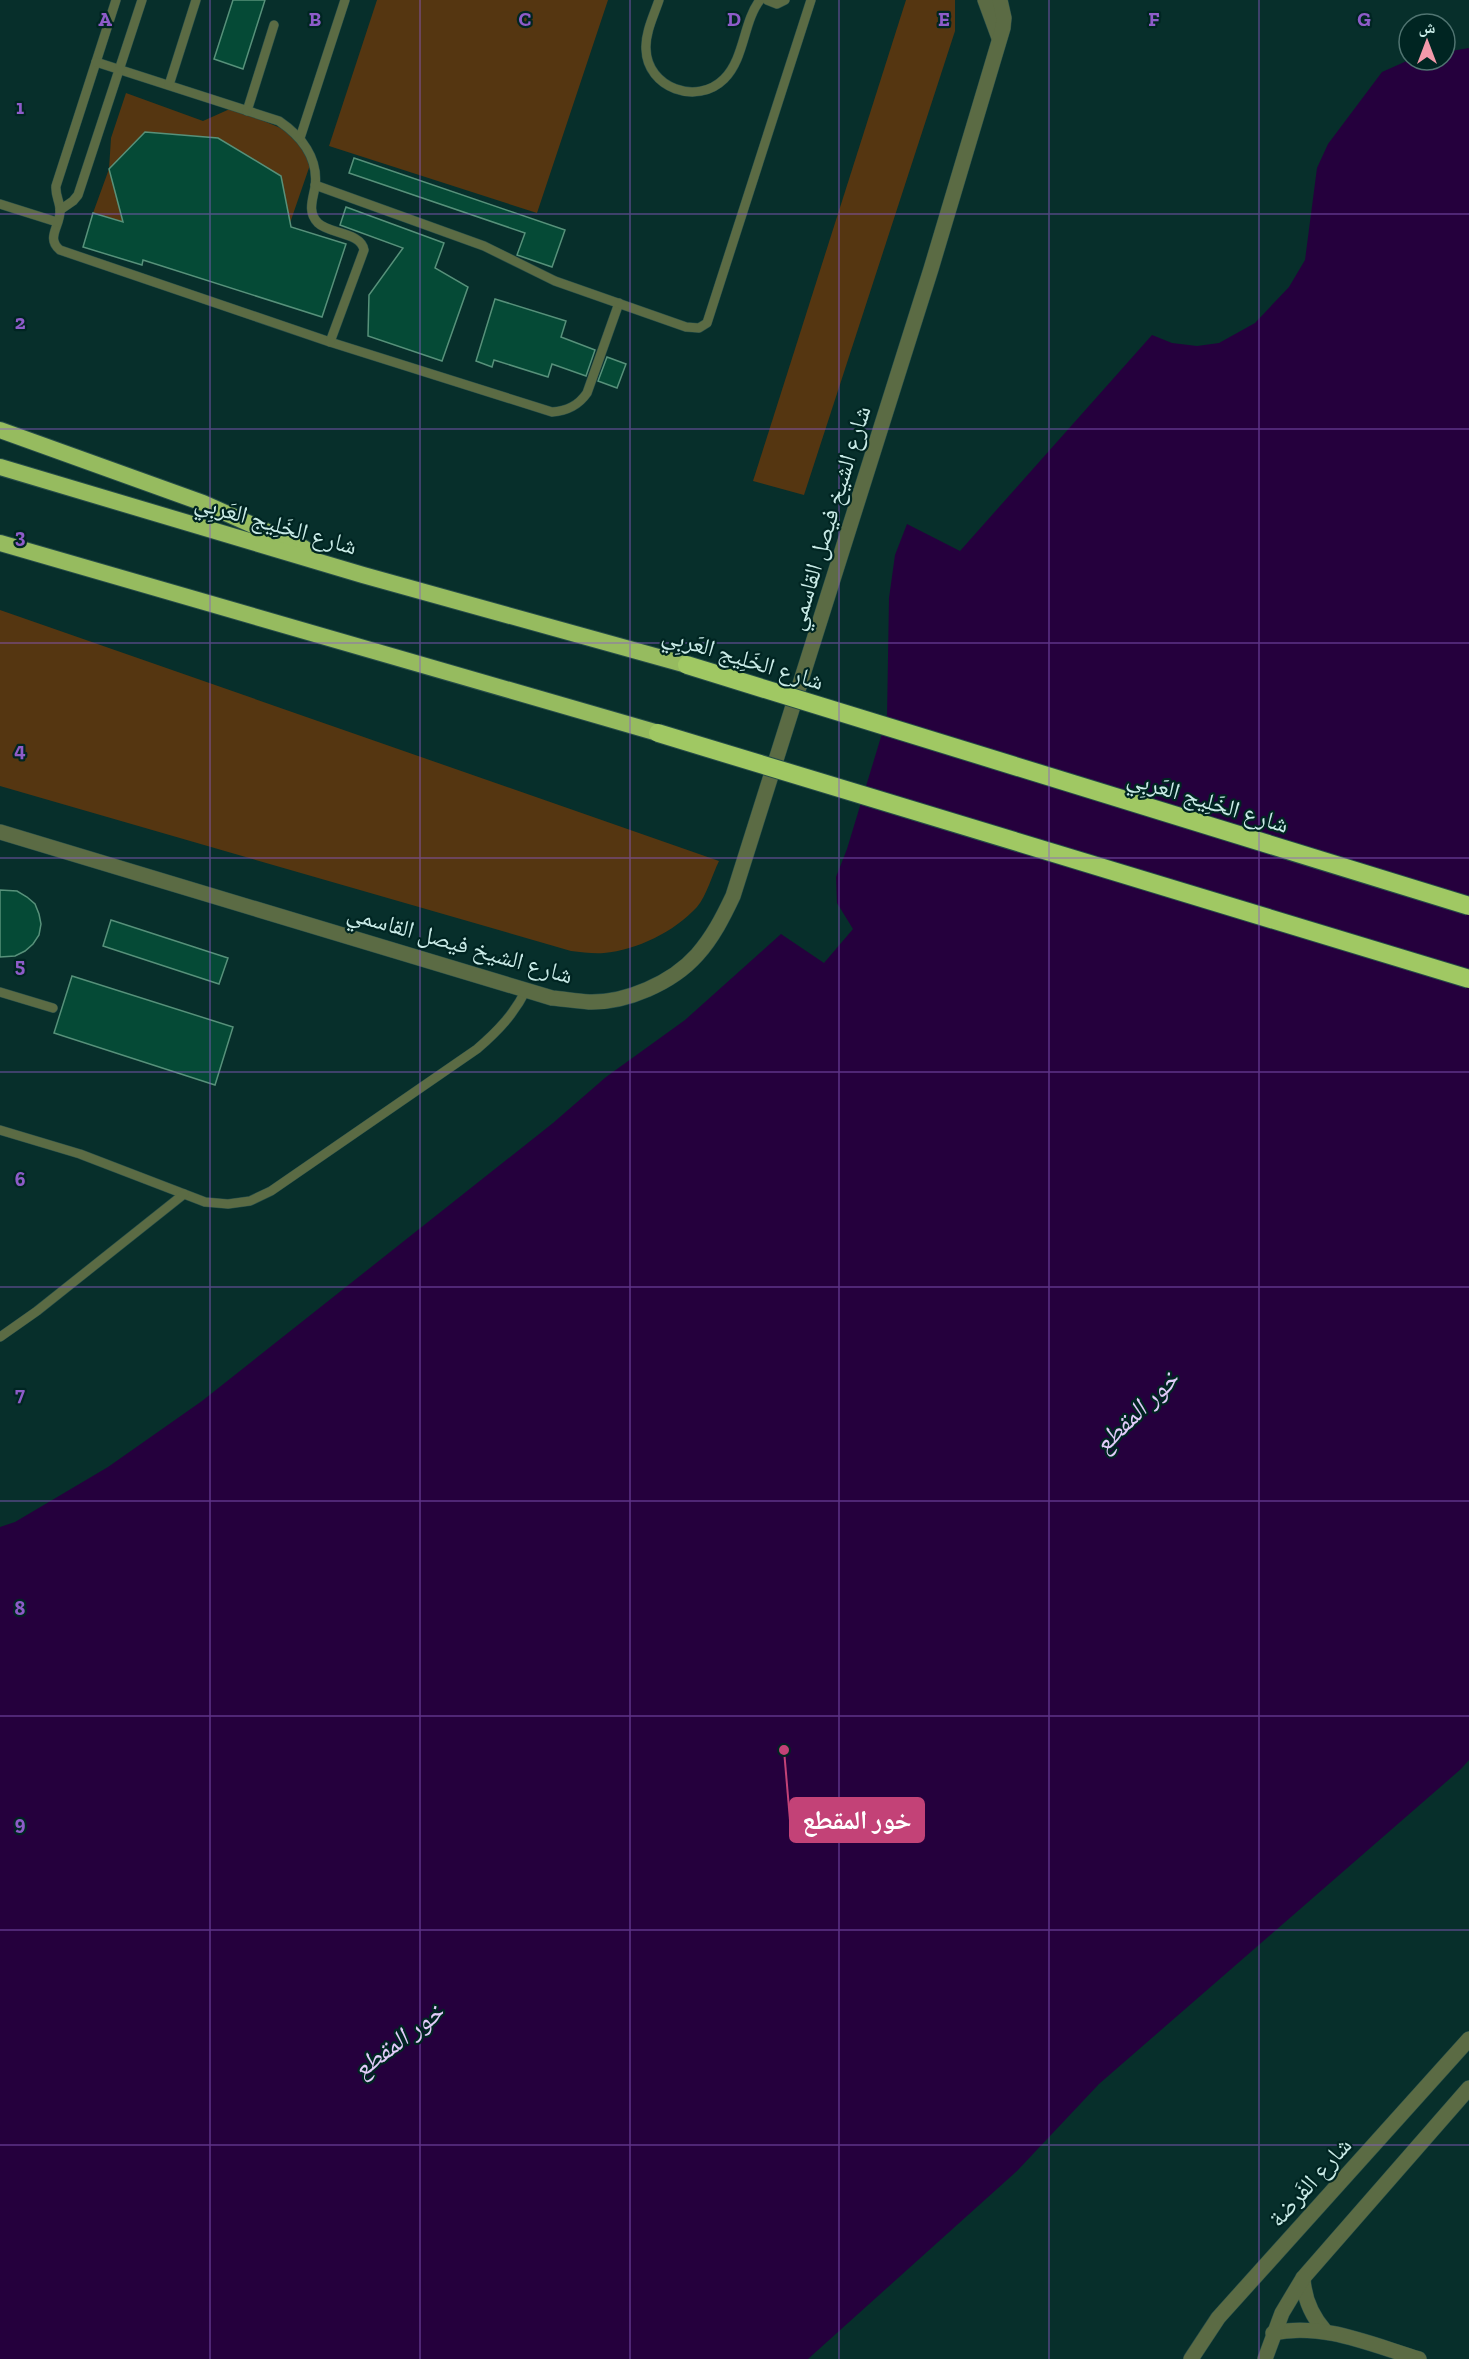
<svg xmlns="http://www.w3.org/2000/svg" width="1469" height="2359" font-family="'Zilla Slab','Noto Naskh Arabic',serif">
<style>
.green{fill:#553611}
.water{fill:#25003d}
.building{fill:#054a36;stroke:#57917a;stroke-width:1.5}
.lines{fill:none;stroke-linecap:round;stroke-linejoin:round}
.service-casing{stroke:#264d49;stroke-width:10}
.minor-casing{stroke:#264d49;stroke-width:16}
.trunk-casing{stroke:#264d49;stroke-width:18}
.service{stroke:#5b6b44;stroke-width:9}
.minor{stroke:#5b6b44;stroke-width:15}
.trunk{stroke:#96bb5f;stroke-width:16}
.motorway-bridge-casing{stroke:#264d49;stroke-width:20;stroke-linecap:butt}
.motorway-bridge{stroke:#a0c863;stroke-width:18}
.grid{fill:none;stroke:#8e5cc9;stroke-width:1.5;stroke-opacity:0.55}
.labels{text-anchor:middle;stroke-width:4.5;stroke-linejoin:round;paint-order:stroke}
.street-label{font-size:24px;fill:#c9ebe7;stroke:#002522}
.water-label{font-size:26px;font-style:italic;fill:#e2ccfa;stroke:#002522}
.grid-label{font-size:20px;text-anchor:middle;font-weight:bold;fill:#8e5cc9;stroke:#002522;stroke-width:4.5;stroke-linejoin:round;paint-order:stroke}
.leader{fill:none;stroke:#c34277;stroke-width:2}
.callout-dot{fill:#c34277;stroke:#002522;stroke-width:2}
.callout{fill:#c34277;stroke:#c34277;stroke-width:2}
.callout-label{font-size:26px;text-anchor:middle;font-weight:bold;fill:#fff}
</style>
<rect width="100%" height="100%" fill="#072f2b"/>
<g class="green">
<path d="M377 0H608L537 213 329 146Z"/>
<path d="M906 0H955V31L804 495 753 481Z"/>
<path d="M126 93 203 121 232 108 300 136 311 162 290 223 281 176 218 138 145 132 136 226 93 213 109 169 111 138Z"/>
<path d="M0 610 719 861C712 875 707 895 697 907 674 932 637 950 604 953 593 954 582 952 571 951L0 786Z"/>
</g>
<path class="water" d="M1469 48V1760L1461 1769 1099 2084 1017 2171 808 2359H0V1527L15 1522 108 1467 202 1401 553 1123 606 1077 685 1020 781 934 824 963 853 929 837 903 836 877 847 849 887 717 889 598 895 555 907 524 960 551 1152 335 1172 343 1197 346 1219 343 1255 323 1289 287 1305 260 1317 168 1328 144 1382 72 1409 60H1445V52Z"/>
<g class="building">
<path d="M233 0H265L243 69 214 59Z"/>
<path d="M145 132 218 138 281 176 291 227 346 244 322 317 143 260 142 265 83 247 93 213 123 222 109 169Z"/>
<path d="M354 158 565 230 552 267 517 255 525 233 349 173Z"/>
<path d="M346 207 444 243 435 268 468 287 442 361 368 336 369 295 403 248 340 225Z"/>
<path d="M495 299 566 321 561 337 595 350 586 376 552 364 548 377 494 360 492 367 476 361Z"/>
<path d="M607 357 626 364 617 388 598 381Z"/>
<path d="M0 890 17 891 27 897 35 904 39 914 41 924 39 935 33 944 25 951 15 956 0 957Z"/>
<path d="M111 920 228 958 219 984 103 946Z"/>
<path d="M72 976 233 1027 215 1085 54 1033Z"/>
</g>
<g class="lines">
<g class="service-casing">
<g id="service">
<path d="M116 0 56 186C55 195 60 202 60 210 61 225 45 238 60 250L330 342 552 412C567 411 578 406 587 393L619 303"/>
<path d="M659 0C654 15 645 33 646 49 647 88 697 106 724 79 745 58 743 22 760 0"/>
<path d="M767 0 777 4 785 0"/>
<path d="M96 62 279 121C301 136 319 158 315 187 313 199 307 212 318 223 329 234 361 232 364 250L330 342"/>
<path d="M169 85 196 0"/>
<path d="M247 111 274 25"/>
<path d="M300 138 345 0"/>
<path d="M315 185 484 246 555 281 686 327 699 328 707 323 811 0"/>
<path d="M0 204 57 222"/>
<path d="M60 210 73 201 78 195 142 0"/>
<path d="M0 992 53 1008"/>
<path d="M0 1130 80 1154 205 1202 228 1204 250 1201 271 1191 477 1049C498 1031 514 1014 526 990"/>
<path d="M0 1337 37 1311 184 1194"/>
</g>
</g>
<g class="minor-casing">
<g id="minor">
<path d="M985 0 999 38"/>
<path d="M0 832 552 998C564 999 576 1001 589 1002 626 1003 672 983 697 955 713 937 723 917 733 896L931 269 1003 28 1004 18 1000 0"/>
<path d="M1303 2278C1304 2299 1311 2315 1325 2331"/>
<path d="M1273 2333C1322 2322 1372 2345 1419 2359"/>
<path d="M1191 2359 1218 2318 1469 2039"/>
<path d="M1265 2359 1282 2313 1303 2278 1469 2088"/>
</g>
</g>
<g class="trunk-casing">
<g id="trunk">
<path d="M0 430 203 503 304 548"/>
<path d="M0 467 363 575 687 665"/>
<path d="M0 543 658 733"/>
</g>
</g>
<use href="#service" class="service"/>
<use href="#minor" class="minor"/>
<use href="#trunk" class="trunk"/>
<g class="motorway-bridge-casing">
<g id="motorway-bridge">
<path d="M687 665 1469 906"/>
<path d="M658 733 1469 979"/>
</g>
</g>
<use href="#motorway-bridge" class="motorway-bridge"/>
</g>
<path class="grid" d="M210 0V2359M420 0V2359M630 0V2359M839 0V2359M1049 0V2359M1259 0V2359M0 214H1469M0 429H1469M0 643H1469M0 858H1469M0 1072H1469M0 1287H1469M0 1501H1469M0 1716H1469M0 1930H1469M0 2145H1469"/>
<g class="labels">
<g class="street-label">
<text transform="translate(829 518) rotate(-73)" y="8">شارع الشيخ فيصل القاسمي</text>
<text transform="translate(276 524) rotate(16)" y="8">شارع الخَلِيج العَربِي</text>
<text transform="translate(743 658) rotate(17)" y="8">شارع الخَلِيج العَربِي</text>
<text transform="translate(1208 801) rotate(17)" y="8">شارع الخَلِيج العَربِي</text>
<text transform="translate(460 944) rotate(16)" y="8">شارع الشيخ فيصل القاسمي</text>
<text transform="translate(1310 2182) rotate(-48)" y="8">شارع الفَرضة</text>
</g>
<g class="water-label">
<text transform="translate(1136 1411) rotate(-44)" y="9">خور المقطع</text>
<text transform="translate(398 2040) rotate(-37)" y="9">خور المقطع</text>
</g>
</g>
<g class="grid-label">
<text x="105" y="26">A</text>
<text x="315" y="26">B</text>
<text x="525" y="26">C</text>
<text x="734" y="26">D</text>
<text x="944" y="26">E</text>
<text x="1154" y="26">F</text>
<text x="1364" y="26">G</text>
<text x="20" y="114">1</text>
<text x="20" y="329">2</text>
<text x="20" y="543">3</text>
<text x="20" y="757">4</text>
<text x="20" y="972">5</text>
<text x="20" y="1186">6</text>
<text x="20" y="1401">7</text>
<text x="20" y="1615">8</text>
<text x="20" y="1830">9</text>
</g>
<path class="leader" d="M784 1750L790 1820"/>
<circle class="callout-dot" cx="784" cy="1750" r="6"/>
<rect class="callout" x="790" y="1798" width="134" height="44" rx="6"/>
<g class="callout-label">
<text x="857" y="1829">خور المقطع</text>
</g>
<g transform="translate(1427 42)"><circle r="28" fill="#002522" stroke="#507471" stroke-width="1.5"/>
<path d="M0-4.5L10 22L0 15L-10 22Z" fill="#f39aab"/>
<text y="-9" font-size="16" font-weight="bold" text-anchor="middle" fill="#c9ebe7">ش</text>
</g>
</svg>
